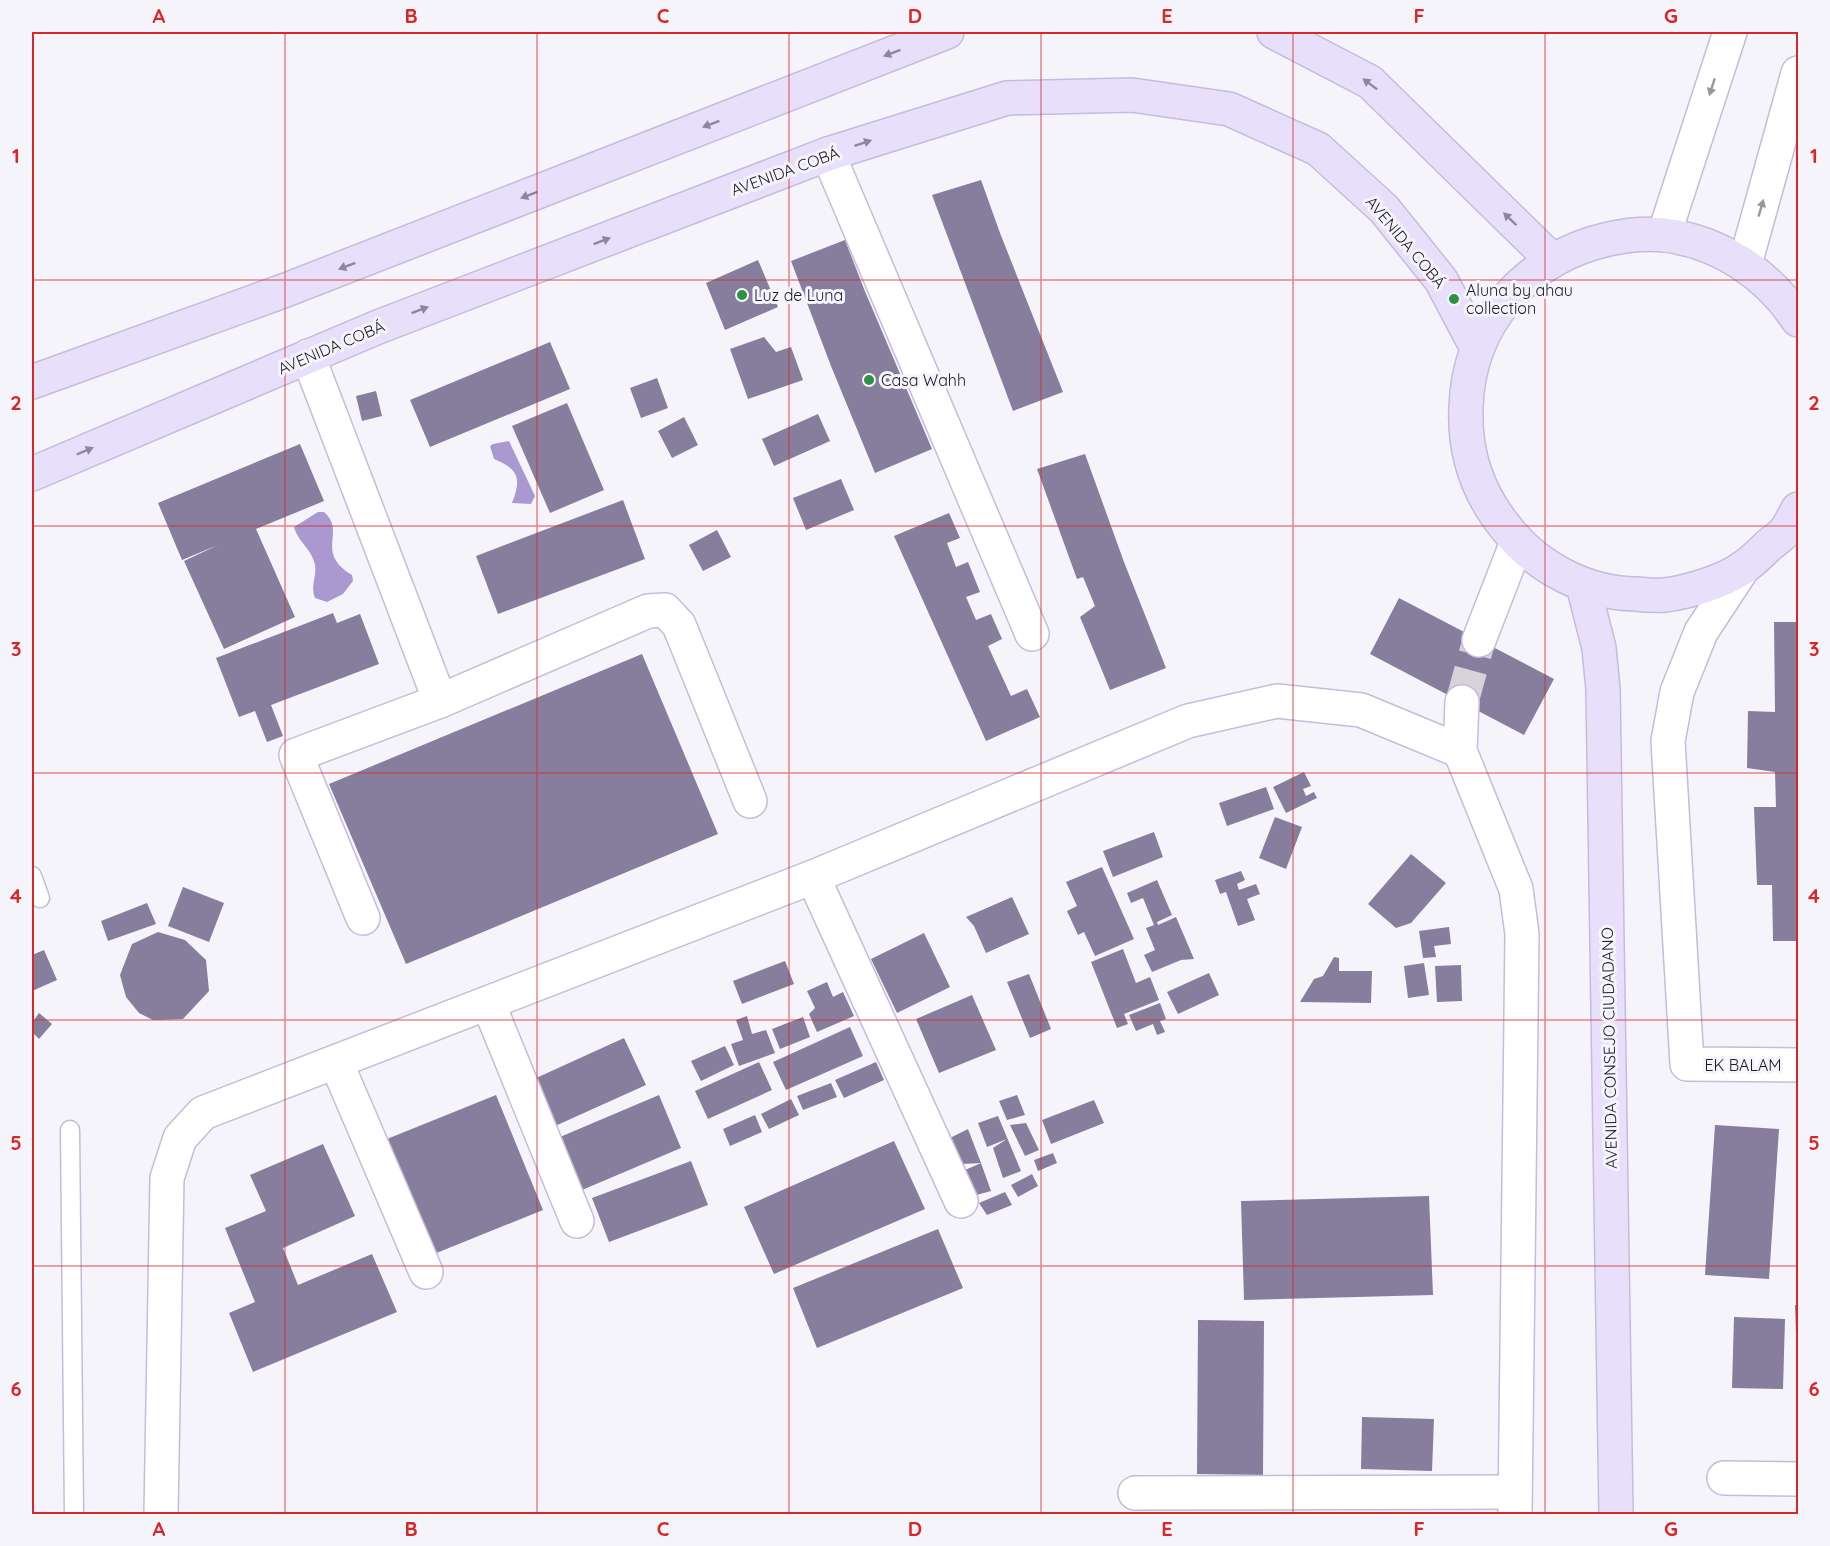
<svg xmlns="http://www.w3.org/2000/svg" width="1830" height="1546" font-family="Quicksand,sans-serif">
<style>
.water{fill:#a999d0}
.building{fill:#867e9c}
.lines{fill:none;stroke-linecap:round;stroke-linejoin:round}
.street-tunnel{stroke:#d6d3db;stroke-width:33;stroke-dasharray:33 16;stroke-linecap:butt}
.lane-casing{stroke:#c5bcdc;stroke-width:21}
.street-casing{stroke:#c5bcdc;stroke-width:36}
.secondary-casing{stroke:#c5bcdc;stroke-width:36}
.lane{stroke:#fff;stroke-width:18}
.street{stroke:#fff;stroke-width:33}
.secondary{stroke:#e8e0fb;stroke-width:33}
.oneway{fill:#8e879c}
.oneway2{fill:#9a989e}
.grid{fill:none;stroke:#d62828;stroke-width:1.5;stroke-opacity:0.55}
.poi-dot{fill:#2f9044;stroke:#f6f4fb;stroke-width:2}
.labels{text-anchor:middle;stroke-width:6;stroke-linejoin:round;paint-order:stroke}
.street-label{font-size:16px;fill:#1f1b27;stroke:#f6f4fb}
.poi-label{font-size:16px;fill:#1f1b27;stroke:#f6f4fb;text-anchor:start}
.neatline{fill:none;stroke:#d62828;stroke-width:2}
.grid-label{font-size:20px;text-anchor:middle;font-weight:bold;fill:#d62828}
</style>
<rect width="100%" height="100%" fill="#f6f4fb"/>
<g class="water">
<path d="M509 441 535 496 531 504 512 503C522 478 518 469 494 459L490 446 493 444Z"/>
<path d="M318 512H324C347 532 314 552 352 575L353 581 343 594 327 602 315 598C310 586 317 577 315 565 312 549 298 542 294 527Z"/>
</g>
<g class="building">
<path d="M981 180 1000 233 1063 392 1013 411 932 195Z"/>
<path d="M845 240 864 289 932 449 875 473 831 366 791 261Z"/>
<path d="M758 260 778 307 725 330 706 283Z"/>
<path d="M764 337 776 352 791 347 803 380 748 399 730 349Z"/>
<path d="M550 342 570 389 430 447 410 400Z"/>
<path d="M657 378 668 408 641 418 630 388Z"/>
<path d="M376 391 382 416 362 421 356 396Z"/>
<path d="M567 403 604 490 550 513 512 426Z"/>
<path d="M818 414 830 441 774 466 762 439Z"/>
<path d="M684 417 698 445 672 458 658 431Z"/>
<path d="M300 444 324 501 256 529 295 617 224 649 184 561 218 545 182 560 158 503Z"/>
<path d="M1085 454 1124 562 1166 668 1110 690 1080 617 1095 606 1083 577 1077 579 1037 469Z"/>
<path d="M841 479 854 510 806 530 793 498Z"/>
<path d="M623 500 645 559 498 614 476 556Z"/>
<path d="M949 513 960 538 947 543 956 567 968 562 980 592 966 597 976 620 991 614 1002 639 988 646 1011 696 1027 689 1040 717 986 741 894 536Z"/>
<path d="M717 530 731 557 703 571 689 545Z"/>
<path d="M1399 598 1554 679 1524 735 1370 654Z"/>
<path d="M333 613 337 623 360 614 379 664 271 705 283 736 267 742 255 711 239 717 216 658Z"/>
<path d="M1774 622H1798V941H1773L1772 885H1757L1754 807H1776L1775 772 1747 768 1748 711 1775 712Z"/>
<path d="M642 654 718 834 406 964 329 784Z"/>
<path d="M1304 772 1311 786 1303 789 1306 796 1314 792 1317 798 1286 813 1273 787Z"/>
<path d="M1266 787 1274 809 1227 826 1219 803Z"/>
<path d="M1275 817 1302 827 1286 869 1259 858Z"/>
<path d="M1154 832 1163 857 1113 877 1103 851Z"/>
<path d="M1411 854 1446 883 1411 923 1396 928 1368 904Z"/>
<path d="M1102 867 1134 939 1095 956 1084 932 1078 935 1067 911 1077 906 1066 882Z"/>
<path d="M1241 871 1245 880 1237 884 1239 890 1256 884 1260 894 1247 899 1255 920 1238 926 1226 892 1220 894 1215 880Z"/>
<path d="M1157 880 1172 915 1157 922 1158 925 1176 917 1194 959 1181 960 1152 972 1144 955 1155 950 1146 928 1154 925 1143 898 1131 903 1127 893Z"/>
<path d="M183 887 224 903 209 942 168 926Z"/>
<path d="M1012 897 1029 934 986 953 974 926 966 917Z"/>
<path d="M147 903 156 924 108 941 101 921Z"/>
<path d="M1449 927 1451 944 1434 946 1436 957 1423 958 1419 931Z"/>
<path d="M158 932 185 940 206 960 209 991 183 1019 153 1020 139 1013 126 997 120 975 132 944Z"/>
<path d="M924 933 950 987 897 1013 871 959Z"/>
<path d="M1123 949 1136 983 1150 977 1159 1000 1124 1014 1128 1024 1117 1028 1091 962Z"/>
<path d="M44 950 57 980 32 991V955Z"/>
<path d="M1334 957 1339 958V971H1372L1371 1003 1300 1002 1314 979 1323 976Z"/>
<path d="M785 961 794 984 742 1004 733 981Z"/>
<path d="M1424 963 1429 995 1408 998 1404 966Z"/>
<path d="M1461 965 1462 1001 1437 1002 1435 966Z"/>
<path d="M1209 973 1219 995 1178 1014 1167 992Z"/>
<path d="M1029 974 1051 1029 1030 1038 1007 982Z"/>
<path d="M827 982 833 997 843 992 854 1016 817 1032 809 1014 815 1008 807 991Z"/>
<path d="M972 995 996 1050 939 1073 916 1019Z"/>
<path d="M1160 1003 1166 1019 1160 1021 1165 1032 1157 1035 1153 1024 1136 1031 1129 1015Z"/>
<path d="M39 1013 52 1024 39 1039 32 1032V1023Z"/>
<path d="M747 1016 752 1034 766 1030 775 1053 739 1066 731 1044 743 1040 736 1020Z"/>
<path d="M803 1017 810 1037 780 1049 772 1029Z"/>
<path d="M850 1027 863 1056 786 1090 773 1062Z"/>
<path d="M624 1038 646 1085 555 1126 534 1079Z"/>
<path d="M725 1046 734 1065 701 1081 691 1061Z"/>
<path d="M759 1062 772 1090 708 1119 695 1091Z"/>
<path d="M876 1062 884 1080 844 1098 835 1080Z"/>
<path d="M831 1083 837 1097 803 1110 797 1096Z"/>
<path d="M496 1095 543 1210 434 1254 387 1139Z"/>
<path d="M659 1095 681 1148 582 1190 560 1137Z"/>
<path d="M1017 1095 1025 1115 1007 1120 999 1101Z"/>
<path d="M791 1099 799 1115 769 1129 761 1114Z"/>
<path d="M1094 1100 1104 1123 1051 1144 1042 1120Z"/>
<path d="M755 1115 762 1132 730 1146 723 1129Z"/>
<path d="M998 1116 1021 1171 1003 1178 993 1148 1007 1139 987 1147 978 1123Z"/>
<path d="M1026 1123 1039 1150 1025 1156 1010 1125Z"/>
<path d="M1715 1125 1779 1129 1769 1279 1705 1275Z"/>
<path d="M968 1129 981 1163 963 1164 950 1138Z"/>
<path d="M894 1141 925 1209 774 1274 744 1207Z"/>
<path d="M323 1144 355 1216 283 1248 298 1285 372 1254 397 1312 253 1372 229 1313 255 1302 225 1228 266 1211 250 1175Z"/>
<path d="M1053 1153 1057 1163 1038 1171 1034 1160Z"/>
<path d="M691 1161 708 1205 609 1242 592 1198Z"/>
<path d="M981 1163 991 1191 973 1196 963 1171Z"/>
<path d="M1032 1174 1038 1186 1018 1197 1011 1185Z"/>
<path d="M1005 1192 1012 1205 987 1215 979 1203Z"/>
<path d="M1429 1196 1433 1295 1244 1300 1241 1201Z"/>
<path d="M938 1229 963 1288 817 1348 793 1288Z"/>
<path d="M1795 1305H1798V1363H1797Z"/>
<path d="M1734 1317 1785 1319 1783 1389 1732 1388Z"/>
<path d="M1198 1320 1264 1321 1263 1475 1197 1474Z"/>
<path d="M1362 1417 1434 1419 1432 1471 1361 1469Z"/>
</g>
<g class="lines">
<path class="street-tunnel" d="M1462 702 1479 640"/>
<g class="lane-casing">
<g id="lane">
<path d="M32 876 40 898"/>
<path d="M70 1130 74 1514"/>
</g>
</g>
<g class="street-casing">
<g id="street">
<path d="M828 154 1032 634"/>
<path d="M1664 235 1730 32"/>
<path d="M1745 264 1798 73"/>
<path d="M308 356 440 701"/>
<path d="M1743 568 1701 632 1677 692 1668 741 1687 1064 1798 1065"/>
<path d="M1479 640 1517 542"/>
<path d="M1462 702 1460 751 1516 889 1522 934 1515 1514"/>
<path d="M813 877 961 1201"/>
<path d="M363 918 296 755 440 701 648 611 665 610 679 625 750 801"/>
<path d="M488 1003 577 1221"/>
<path d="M336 1062 426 1272"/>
<path d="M1724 1478 1798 1479"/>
<path d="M1135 1493 1515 1492"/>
<path d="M161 1514 167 1178 180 1138 203 1113 813 877 1188 721 1277 701 1361 710 1460 751"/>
</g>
</g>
<g class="secondary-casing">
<g id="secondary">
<path d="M1274 32 1370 82 1552 260"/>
<path d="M1798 320C1768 274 1720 242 1665 235 1646 233 1626 235 1609 239 1527 257 1468 323 1466 408 1464 454 1478 494 1507 529 1537 568 1588 594 1637 594 1646 595 1656 596 1665 595 1689 592 1725 581 1744 567 1753 561 1761 553 1769 545 1775 540 1782 536 1786 530 1791 523 1794 516 1798 509"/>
<path d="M32 382 286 290 947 32"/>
<path d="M32 474 378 327 828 154 1007 98 1132 95 1229 109 1318 149 1384 209 1441 280 1477 348"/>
<path d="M1583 585 1599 648 1603 689 1616 1514"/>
</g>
</g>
<use href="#lane" class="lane"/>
<use href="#street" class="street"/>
<use href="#secondary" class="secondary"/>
</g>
<defs><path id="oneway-solid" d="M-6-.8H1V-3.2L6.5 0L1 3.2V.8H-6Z" transform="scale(1.5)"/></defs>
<g class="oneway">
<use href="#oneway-solid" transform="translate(892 53) rotate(159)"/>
<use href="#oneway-solid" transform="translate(1370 84) rotate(-143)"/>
<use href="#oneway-solid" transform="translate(711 124) rotate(159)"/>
<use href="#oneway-solid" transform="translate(863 143) rotate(-18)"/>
<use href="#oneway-solid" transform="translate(529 195) rotate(159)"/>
<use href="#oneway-solid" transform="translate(1510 219) rotate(-136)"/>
<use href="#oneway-solid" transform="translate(602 241) rotate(-21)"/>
<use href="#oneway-solid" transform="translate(347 266) rotate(159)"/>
<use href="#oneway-solid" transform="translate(420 310) rotate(-21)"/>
<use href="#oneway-solid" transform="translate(85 451) rotate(-23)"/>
</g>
<g class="oneway2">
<use href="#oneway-solid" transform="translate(1712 87) rotate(108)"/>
<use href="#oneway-solid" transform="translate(1761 208) rotate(-74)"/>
</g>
<path class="grid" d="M285 32V1514M537 32V1514M789 32V1514M1041 32V1514M1293 32V1514M1545 32V1514M32 280H1798M32 526H1798M32 773H1798M32 1020H1798M32 1266H1798"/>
<g class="poi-dot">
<circle cx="742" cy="295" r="6"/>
<circle cx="1454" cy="299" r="6"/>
<circle cx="869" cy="380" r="6"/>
</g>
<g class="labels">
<g class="street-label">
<text transform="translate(785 171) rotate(-20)" y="6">AVENIDA COBÁ</text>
<text transform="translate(1406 242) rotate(50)" y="6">AVENIDA COBÁ</text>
<text transform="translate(331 347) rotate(-23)" y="6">AVENIDA COBÁ</text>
<text transform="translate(1609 1048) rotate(-91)" y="6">AVENIDA CONSEJO CIUDADANO</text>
<text x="1743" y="1071">EK BALAM</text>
</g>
<g class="poi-label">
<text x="1466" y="296">Aluna by ahau<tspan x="1466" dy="18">collection</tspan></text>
<text x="754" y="301">Luz de Luna</text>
<text x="881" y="386">Casa Wahh</text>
</g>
</g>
<rect width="1830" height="1546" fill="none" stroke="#f6f4fb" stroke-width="66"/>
<rect x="33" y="33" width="1764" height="1480" class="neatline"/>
<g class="grid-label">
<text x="159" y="23">A</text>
<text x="411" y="23">B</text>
<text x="663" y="23">C</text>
<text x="915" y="23">D</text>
<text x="1167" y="23">E</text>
<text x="1419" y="23">F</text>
<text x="1671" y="23">G</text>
<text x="16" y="163">1</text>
<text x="1814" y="163">1</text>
<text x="16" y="410">2</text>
<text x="1814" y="410">2</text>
<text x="16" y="656">3</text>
<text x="1814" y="656">3</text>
<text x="16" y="903">4</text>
<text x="1814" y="903">4</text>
<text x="16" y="1150">5</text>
<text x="1814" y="1150">5</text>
<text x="16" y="1396">6</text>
<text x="1814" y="1396">6</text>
<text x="159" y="1536">A</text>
<text x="411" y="1536">B</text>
<text x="663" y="1536">C</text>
<text x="915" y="1536">D</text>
<text x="1167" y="1536">E</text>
<text x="1419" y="1536">F</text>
<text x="1671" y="1536">G</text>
</g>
</svg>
